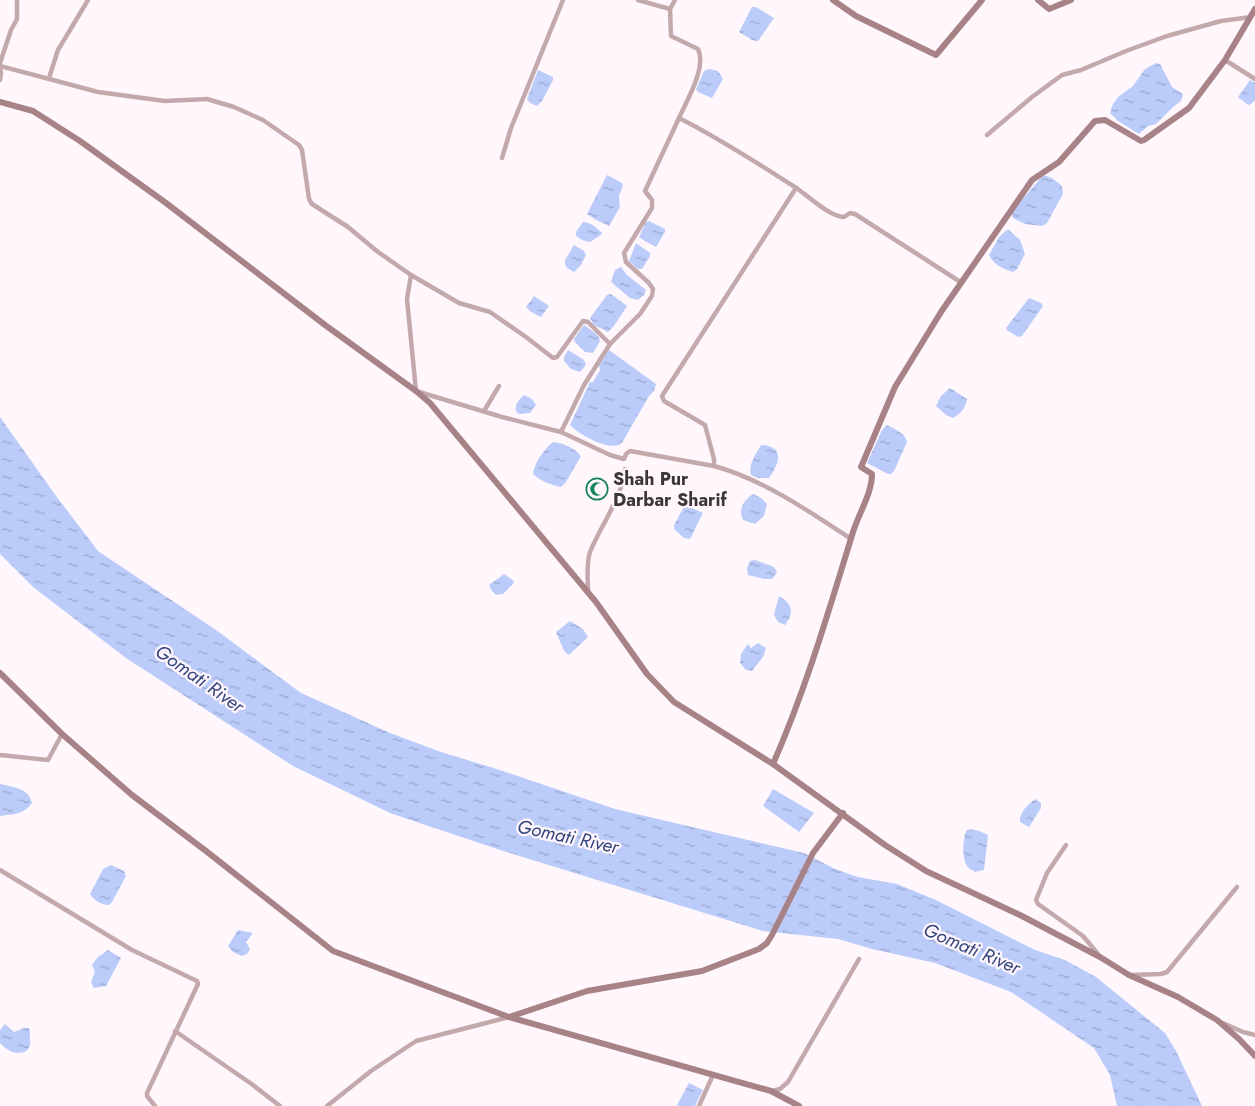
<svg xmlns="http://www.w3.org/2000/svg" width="1255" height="1106" font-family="Jost,sans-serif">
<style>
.water{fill:url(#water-ripples)}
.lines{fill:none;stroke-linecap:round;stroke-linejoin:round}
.street{stroke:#c3a9ac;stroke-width:4.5}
.secondary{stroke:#a78286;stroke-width:6}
.labels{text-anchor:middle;stroke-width:4.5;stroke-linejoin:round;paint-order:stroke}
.poi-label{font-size:18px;font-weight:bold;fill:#3c353a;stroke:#fff7fc;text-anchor:start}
.water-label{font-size:19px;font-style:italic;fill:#34467e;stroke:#fff7fc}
</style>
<defs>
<pattern id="water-ripples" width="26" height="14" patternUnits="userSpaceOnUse" patternTransform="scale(1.25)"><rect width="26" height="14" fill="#bbccfa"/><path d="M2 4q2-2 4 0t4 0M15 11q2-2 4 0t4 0" fill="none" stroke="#99a6cb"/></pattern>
</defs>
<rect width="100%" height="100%" fill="#fff7fc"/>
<g class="water">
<path d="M752 7H756L774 18 758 41 752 40 739 32Z"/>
<path d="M1156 63 1160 64 1172 87 1183 94 1181 101 1173 107 1156 124 1148 126 1139 134 1118 121 1110 113 1113 104 1118 97 1133 86 1145 69Z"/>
<path d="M709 69 718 71 723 79 712 98 698 92 696 89 704 71Z"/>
<path d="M538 70 553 77V80L542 101 537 106 530 103 527 99Z"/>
<path d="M1250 80 1255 83V100L1251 104 1248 105 1238 97Z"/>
<path d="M607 175 622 183 623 186 619 196 620 207 609 226 596 220 587 214Z"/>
<path d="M1043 175 1052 178 1062 186 1063 194 1047 223 1042 226 1025 224 1013 218 1011 213Z"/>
<path d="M649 221 665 229V232L656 247 645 241 639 237 646 222Z"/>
<path d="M583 222C590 222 597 228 601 232L602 234 590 242 582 240 576 236V232Z"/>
<path d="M1008 229 1020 240 1025 254 1017 269 1013 272C1003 269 994 265 989 255L999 237Z"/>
<path d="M636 243 650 253V256L642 269H638L629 261Z"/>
<path d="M574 245 584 251 586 255 581 265 574 272 567 268 565 264V260Z"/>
<path d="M621 267 627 275 646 290 644 295 638 300 630 298 611 282 615 270Z"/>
<path d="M611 294 627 306 614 326 608 332 594 325 590 318 607 295Z"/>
<path d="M534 296 549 306 541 317 531 312 526 307Z"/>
<path d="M1029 298 1041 303 1043 306 1022 336 1018 337 1007 330 1006 328Z"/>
<path d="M584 325 594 332 599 337 600 341 593 353 585 352 575 342 574 339Z"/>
<path d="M568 350 584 360 586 365 580 372 571 369 564 361V357Z"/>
<path d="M609 350 656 384 654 391 649 396 622 443C611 453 578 434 570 425L590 382H593L600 370 599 365Z"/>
<path d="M950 388 967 399C966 407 961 414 953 418L946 415 936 406 941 396Z"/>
<path d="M524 395 532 399 536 405 530 413 521 414 517 413C513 405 519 400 524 395Z"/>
<path d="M0 417 56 496 98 551 216 630 301 693 390 733 441 752 500 770 615 809 804 853 835 869 858 877 897 884 936 900 1035 950 1065 960 1096 977 1165 1033 1176 1051 1202 1106H1117L1110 1075 1094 1048 1011 992 935 963 872 949 838 939 763 931 500 850 390 813 293 766 126 658 33 587 0 554Z"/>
<path d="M887 425C895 429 905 433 907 442L894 471 891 474H888L867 463 882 430Z"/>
<path d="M553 442C565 444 573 447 581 456L566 482 561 487C550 485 541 481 533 474 534 463 545 448 553 442Z"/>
<path d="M761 445C785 446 780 463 769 478H758L751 475C748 464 756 454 761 445Z"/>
<path d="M753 494 761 498 767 504 764 516 755 524 743 520C738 509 743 501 753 494Z"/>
<path d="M685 505 703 513 690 539 684 538 674 529V525Z"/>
<path d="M755 560 774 567 777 572 772 579H764L748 575 747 568 750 561Z"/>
<path d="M504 574 514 581 513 584 503 594 496 595 492 591 489 585Z"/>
<path d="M779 596C792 604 795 612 785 625L778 622 774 615Z"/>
<path d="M570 621 583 629 588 637 569 655 564 651 556 632Z"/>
<path d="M758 643 766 648 763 657 752 671 746 670 740 663 741 654 748 644 751 648Z"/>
<path d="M0 784C13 787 29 788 32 803 23 815 14 814 0 816Z"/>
<path d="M773 789 814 813 799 832 763 806Z"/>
<path d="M1035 799 1041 803V808L1029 827 1020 822C1019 812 1028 805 1035 799Z"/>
<path d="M971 829 979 831 988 835 984 870 975 872C973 870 970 870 968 867 962 862 962 837 967 830Z"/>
<path d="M111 865 124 871 126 876 112 902 109 905C101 905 95 901 90 894L103 869Z"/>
<path d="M238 930 253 933 246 942 250 949 247 954 242 956 233 952 228 946Z"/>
<path d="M108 950 121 958 106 986 94 988 91 982 95 972 92 965 98 957Z"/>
<path d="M5 1024 14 1032 24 1028H29C31 1032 29 1034 30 1039 32 1050 24 1055 13 1052 8 1051 3 1046 0 1043V1030Z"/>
<path d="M689 1083 703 1090 695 1106H679L677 1105Z"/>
</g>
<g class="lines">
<g class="street">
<path d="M638 0 670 9 675 0"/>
<path d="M670 9 671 36 698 49C707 67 687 100 679 118"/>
<path d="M1225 60 1255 79"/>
<path d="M0 63 11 30 17 19V0"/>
<path d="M0 66 98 92 165 101 207 99 234 107 263 120 299 145 302 150 309 199 312 204 348 227 378 252 411 275 459 303 490 312 526 337 553 358 557 357 583 321 588 322 610 344"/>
<path d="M0 68 1 73 0 80"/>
<path d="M49 78 58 50 88 0"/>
<path d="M987 135 1032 97 1062 75 1081 70 1126 51 1167 36 1221 21 1251 17"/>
<path d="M502 158 511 128 563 0"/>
<path d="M796 188 662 396 664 401 705 425 714 459V466C762 479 809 511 851 539"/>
<path d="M411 275 407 299 416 391 502 417 561 432"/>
<path d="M484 411 499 386"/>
<path d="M714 466 630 451 626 454 624 459 610 455 561 432 584 385 610 344 640 314 652 296 653 289 649 283 626 262 624 253 652 208V200L645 191 679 118C719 138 757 163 795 187 807 195 830 217 844 217L850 213 855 214 962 283"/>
<path d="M588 592C588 579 586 564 590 552 601 525 622 498 625 469"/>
<path d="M0 755 48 760 62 734"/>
<path d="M1066 845 1047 873 1036 900 1038 904 1083 936 1098 954"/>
<path d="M0 870 132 950 197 981 198 984 147 1093V1096L155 1106"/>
<path d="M1131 975 1161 974 1167 972 1237 887"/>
<path d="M1223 1023 1243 1032 1255 1035"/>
<path d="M175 1031 253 1085 280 1106"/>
<path d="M772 1091 780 1089 788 1082 859 959"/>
<path d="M327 1106 371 1071 416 1041 509 1017"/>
<path d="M699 1106 713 1075"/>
</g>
<g class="secondary">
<path d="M833 0 856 16 936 55 982 0"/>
<path d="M1038 0 1049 9 1071 0"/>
<path d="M0 102 33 111 80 141 166 203 325 325 416 391 430 403 596 602 647 674 674 702 773 764 885 845 926 871 1020 915 1100 957 1129 975 1178 997 1217 1020 1239 1039 1255 1056"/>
<path d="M0 673 62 734 132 795 206 851 333 951 509 1017 771 1091 799 1106"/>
<path d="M773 764C806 689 829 610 853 532 859 513 872 493 872 474L861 467 895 387 941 312 1032 180 1059 162 1095 121 1105 120 1141 141 1144 140 1189 108 1225 60 1255 9"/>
<path d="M509 1017 587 991 702 971 759 949 767 943 772 935 813 853 843 813"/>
</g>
</g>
<defs>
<g id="mosque-ring" transform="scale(1.125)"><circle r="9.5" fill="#fff7fc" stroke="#17825f" stroke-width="1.5"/><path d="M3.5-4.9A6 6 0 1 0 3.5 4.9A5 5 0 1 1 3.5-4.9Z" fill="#17825f"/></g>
</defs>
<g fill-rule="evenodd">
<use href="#mosque-ring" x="597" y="489"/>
</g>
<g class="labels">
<g class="poi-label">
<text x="613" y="485">Shah Pur<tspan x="613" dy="21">Darbar Sharif</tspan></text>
</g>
<g class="water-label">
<text transform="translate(200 678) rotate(35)" y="7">Gomati River</text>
<text transform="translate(568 836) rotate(12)" y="7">Gomati River</text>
<text transform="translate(972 948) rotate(23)" y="7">Gomati River</text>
</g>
</g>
</svg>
